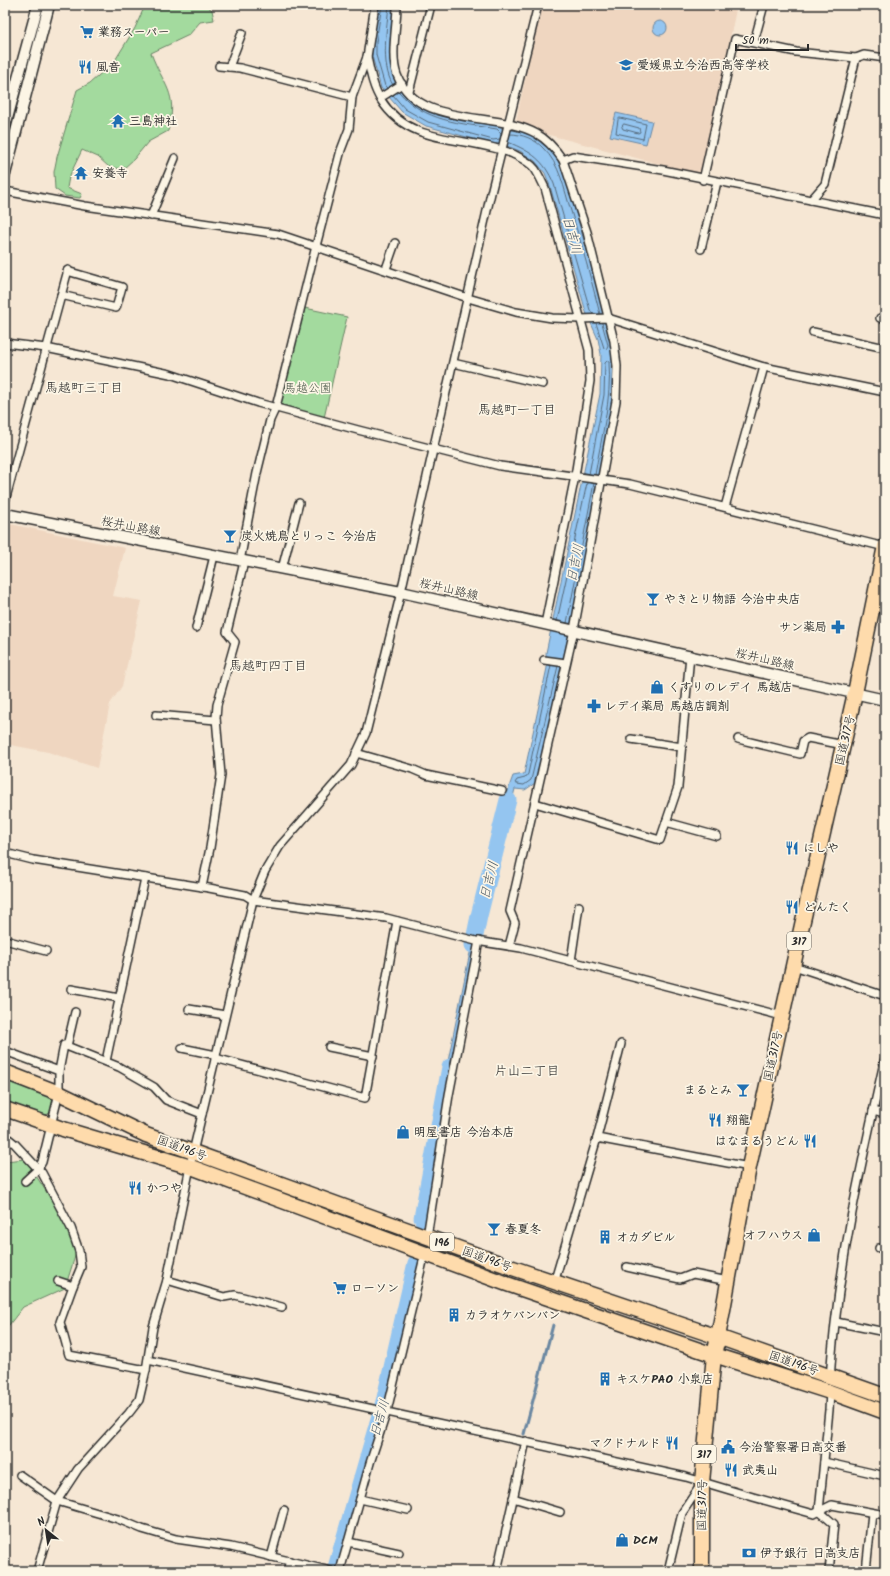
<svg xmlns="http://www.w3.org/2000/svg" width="890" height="1576" font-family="Kalam,'Klee One',sans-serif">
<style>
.built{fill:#efd6c0}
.green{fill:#a3da9e;stroke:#678264}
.water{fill:#94c5f0;stroke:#6a87a1}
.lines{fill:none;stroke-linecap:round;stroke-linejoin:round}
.shore{stroke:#55697a;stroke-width:1}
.stream{stroke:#6a87a1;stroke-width:3}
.river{stroke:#94c5f0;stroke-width:17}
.street-casing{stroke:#2b2b2b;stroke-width:10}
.secondary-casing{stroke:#2b2b2b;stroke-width:13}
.highway-casing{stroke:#2b2b2b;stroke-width:17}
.street{stroke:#fcf5e5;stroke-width:7}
.secondary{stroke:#fcf5e5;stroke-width:10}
.highway{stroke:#fedbac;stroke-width:14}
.labels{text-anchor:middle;stroke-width:3.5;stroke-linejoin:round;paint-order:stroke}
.shield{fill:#fcf5e5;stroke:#6a6863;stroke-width:1}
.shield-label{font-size:11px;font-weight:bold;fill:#2b2b2b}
.poi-label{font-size:12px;font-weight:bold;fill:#2b2b2b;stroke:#fcf5e5;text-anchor:start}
.park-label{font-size:12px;fill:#495748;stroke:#fcf5e5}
.street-label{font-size:12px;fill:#2b2b2b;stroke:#fcf5e5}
.water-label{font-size:13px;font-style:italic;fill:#4a5966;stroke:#fcf5e5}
.neighbourhood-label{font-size:13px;fill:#2b2b2b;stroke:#fcf5e5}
</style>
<rect width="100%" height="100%" fill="#f6e7d4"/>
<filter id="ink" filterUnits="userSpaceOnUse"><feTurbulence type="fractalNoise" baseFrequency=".025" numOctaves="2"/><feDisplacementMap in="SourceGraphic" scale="8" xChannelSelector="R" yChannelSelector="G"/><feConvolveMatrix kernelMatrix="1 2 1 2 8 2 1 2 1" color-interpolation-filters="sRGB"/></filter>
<g filter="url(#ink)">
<g class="built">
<path d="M541 5H737L701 175 515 126Z"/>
<path d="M5 523 125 548 113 596 142 601 122 686 110 704 97 768 48 752 5 744Z"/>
</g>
<g class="green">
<path d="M149 5H205L212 10 214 20 200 22 189 35 151 53C163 86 179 92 168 131L148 142 134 159 123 169 109 167 98 157 82 150 69 177 67 188 82 194 80 198 65 196 55 189 54 172 57 157 77 90 90 83 114 62 135 28 143 10Z"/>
<path d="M305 308 347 317 324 418 280 404Z"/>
<path d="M5 1079 39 1090 57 1100 54 1111 40 1118 5 1106Z"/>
<path d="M25 1159 70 1228 77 1250 65 1288 23 1307 5 1330V1161Z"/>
</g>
<g class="water">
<path d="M378 5H393C392 25 388 46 391 66 398 115 461 119 500 126L503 130C519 130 535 133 547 145 562 162 566 182 573 203 579 222 584 242 590 261 597 288 606 316 611 343 615 360 613 378 613 395L573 616 535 783 525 790 515 789 474 950 424 1207H419L427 1152 441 1096 469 957 503 822 509 787 513 776 524 774 547 668 546 653 600 394 601 354 598 339 586 312 550 186 545 173 535 161 520 151 499 143 493 144 426 126 402 112 381 88 372 56V42Z"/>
<circle cx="660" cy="28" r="7"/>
<path d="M616 113 652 121 646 144 610 136Z"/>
</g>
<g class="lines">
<g class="shore">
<path d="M382 5 376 42V55L385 86 387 88"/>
<path d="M389 5C387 27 380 65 393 85"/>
<path d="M399 92C425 122 460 123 497 129L501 133"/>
<path d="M393 95 405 109 428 122 493 140 500 139"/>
<path d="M620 118 646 124 643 139 616 133 618 120Z"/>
<path d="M624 124 639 128 640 132 638 133 623 129 622 127Z"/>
<path d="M510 134C522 134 535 139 543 148 560 164 564 189 571 211 582 245 591 279 600 314"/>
<path d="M508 142C532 152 544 160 554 184L590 310 593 314"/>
<path d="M596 323 604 348 606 350 608 345 602 323"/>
<path d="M589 474 604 395 605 363 607 361 609 362C612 400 601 438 595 475"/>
<path d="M557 621 587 483"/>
<path d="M567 623 594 483"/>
<path d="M551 665 528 774 525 778 517 780 515 783 517 784 524 785 531 780 558 666"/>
</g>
<path class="stream" d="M524 1434 553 1325"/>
<g class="river">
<path d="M473 945 479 916 508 800"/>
<path d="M422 1218 450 1067"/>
<path d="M335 1571 385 1398 416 1263"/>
</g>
<g class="street-casing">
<g id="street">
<path d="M397 5C397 26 390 56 397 75 418 129 496 110 537 134 548 140 556 150 563 160L573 156 663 170 885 215"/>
<path d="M754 42 764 5"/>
<path d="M367 57C370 71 373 88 381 100 411 148 469 135 513 154 521 158 530 162 535 169 539 175 542 182 545 188L589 350 590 381 575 476 545 624"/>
<path d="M219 66 240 68 352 97"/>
<path d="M229 67 242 33"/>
<path d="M409 92 431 5"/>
<path d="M380 98 402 84"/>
<path d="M703 180 735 39 796 52 856 58 864 55 885 58"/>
<path d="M5 191 85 206 278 234 468 298 516 312 552 318 580 319 608 318 764 367 885 392"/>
<path d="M811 200 825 184 856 58"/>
<path d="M151 216 175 158"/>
<path d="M701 249 717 182"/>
<path d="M386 269 395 243"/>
<path d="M61 295 116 308 122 287 67 271"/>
<path d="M880 318 885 320"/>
<path d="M813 332 885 348"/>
<path d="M5 343 46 348 170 374 258 403 358 430 500 466 630 484 885 547"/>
<path d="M453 363 543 384"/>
<path d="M5 501 68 270"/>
<path d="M725 507 764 367"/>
<path d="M240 561 257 473 270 420 276 407 316 246 341 150 349 129 352 97 367 57 375 5"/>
<path d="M282 569 299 503"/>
<path d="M196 628 214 556"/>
<path d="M544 660 566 663"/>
<path d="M156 715 216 720"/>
<path d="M631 739 682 747"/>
<path d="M738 739 800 754 803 741 808 738 844 745"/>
<path d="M356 753 412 769 426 775 502 791"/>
<path d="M535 803 660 840 678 787 690 655"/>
<path d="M666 822 717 836"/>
<path d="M5 853 33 860 209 888 245 895 253 900 386 918 476 941 521 948 782 1016"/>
<path d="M202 887 210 848 221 775 216 718 217 705 235 642 227 632 244 562"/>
<path d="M5 940 46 951"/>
<path d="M509 946 515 923 510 911 574 630 616 401 617 366 614 341 587 232 563 160"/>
<path d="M571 961 579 906"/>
<path d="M794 966 885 996"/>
<path d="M71 989 119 998"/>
<path d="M189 1009 225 1015"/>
<path d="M621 1044 597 1138 749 1167"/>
<path d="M67 1046 75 1012"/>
<path d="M329 1047 373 1056"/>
<path d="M182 1048 216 1055"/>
<path d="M5 1051 59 1071V1093L42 1162 38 1169 25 1181"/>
<path d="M215 1058 365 1098 397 921"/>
<path d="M106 1061 145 878"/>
<path d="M59 1071 64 1045 119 1067 154 1087 166 1100 202 1114"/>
<path d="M873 1111 885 1114"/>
<path d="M5 1136 15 1144 42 1173 71 1228 79 1251 81 1267 73 1286"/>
<path d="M427 1237 449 1095 479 941"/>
<path d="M879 1248 885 1250"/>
<path d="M627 1267 680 1279 693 1274 728 1281"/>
<path d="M167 1280 224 1297 235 1295 282 1307"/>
<path d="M58 1281 73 1286 60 1322 69 1355 146 1370"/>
<path d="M554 1283 597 1138"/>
<path d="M836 1322 885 1332"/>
<path d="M148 1360 686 1477 753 1497 814 1514 832 1505 885 1515"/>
<path d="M830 1379C837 1270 861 1164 885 1058"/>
<path d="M824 1462 885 1476"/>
<path d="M20 1475 57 1501 118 1519 142 1529 176 1539 231 1547 331 1571"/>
<path d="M513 1498 560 1512"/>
<path d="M360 1499 408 1510"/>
<path d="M348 1542 399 1553"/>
<path d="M271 1557 284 1510"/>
<path d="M5 1570 8 1571"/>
<path d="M37 1571 57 1501 78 1469 129 1413 139 1400 146 1370 153 1327 167 1280 193 1152 253 900 265 871 280 846 351 765 366 733 401 592 491 193 538 5"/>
<path d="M287 1571 290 1561"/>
<path d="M340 1571 370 1463 387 1411 425 1253"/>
<path d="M497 1571 526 1441"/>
<path d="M668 1571 682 1513 700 1486"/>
<path d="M829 1571 834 1524 819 1511 829 1410 830 1391"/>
<path d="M866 1571 872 1513"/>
</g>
</g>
<g class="secondary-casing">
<g id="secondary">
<path d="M5 126 38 5"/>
<path d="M5 174 49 5"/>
<path d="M5 514 401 592 885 700"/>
</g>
</g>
<g class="highway-casing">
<g id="highway">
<path d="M5 1072 59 1093 146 1135 193 1152 513 1268 718 1337 885 1396"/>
<path d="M5 1109 63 1129 191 1167 507 1284 714 1355 830 1392 885 1412"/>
<path d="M702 1571V1482L714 1355 718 1337 749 1167 802 925 855 693 885 546"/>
</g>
</g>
<use href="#street" class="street"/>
<use href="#secondary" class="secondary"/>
<use href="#highway" class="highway"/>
</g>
</g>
<defs>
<g id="supermarket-bare" transform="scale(1.08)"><path d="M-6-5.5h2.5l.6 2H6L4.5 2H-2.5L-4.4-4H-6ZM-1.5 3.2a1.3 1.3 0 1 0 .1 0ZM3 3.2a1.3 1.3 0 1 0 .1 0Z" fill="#1f6fb2" stroke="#fcf5e5" stroke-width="2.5" paint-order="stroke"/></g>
<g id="school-bare" transform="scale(1.08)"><path d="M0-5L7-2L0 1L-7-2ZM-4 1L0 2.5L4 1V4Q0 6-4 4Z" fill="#1f6fb2" stroke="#fcf5e5" stroke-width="2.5" paint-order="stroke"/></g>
<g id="restaurant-bare" transform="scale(1.08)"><path d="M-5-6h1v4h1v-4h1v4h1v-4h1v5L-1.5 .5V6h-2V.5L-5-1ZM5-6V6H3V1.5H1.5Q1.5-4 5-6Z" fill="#1f6fb2" stroke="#fcf5e5" stroke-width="2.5" paint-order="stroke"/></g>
<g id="temple-bare" transform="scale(1.08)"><path d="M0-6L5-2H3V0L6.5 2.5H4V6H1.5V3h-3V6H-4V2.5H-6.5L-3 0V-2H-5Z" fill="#1f6fb2" stroke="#fcf5e5" stroke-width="2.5" paint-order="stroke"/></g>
<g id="bar-bare" transform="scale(1.08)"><path d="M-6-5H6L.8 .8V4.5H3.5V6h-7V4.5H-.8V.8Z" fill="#1f6fb2" stroke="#fcf5e5" stroke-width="2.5" paint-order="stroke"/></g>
<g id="pharmacy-bare" transform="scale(1.08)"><path d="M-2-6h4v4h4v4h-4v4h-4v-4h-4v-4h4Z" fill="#1f6fb2" stroke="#fcf5e5" stroke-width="2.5" paint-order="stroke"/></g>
<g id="shop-bare" transform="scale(1.08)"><path d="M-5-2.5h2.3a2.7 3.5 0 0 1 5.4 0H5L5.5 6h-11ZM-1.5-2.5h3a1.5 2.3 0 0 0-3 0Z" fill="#1f6fb2" stroke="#fcf5e5" stroke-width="2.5" paint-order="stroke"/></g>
<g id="building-bare" transform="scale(1.08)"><path d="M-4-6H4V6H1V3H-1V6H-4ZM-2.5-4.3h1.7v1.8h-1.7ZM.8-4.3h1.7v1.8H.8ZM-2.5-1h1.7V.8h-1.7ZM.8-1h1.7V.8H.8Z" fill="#1f6fb2" stroke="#fcf5e5" stroke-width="2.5" paint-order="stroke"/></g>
<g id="civic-bare" transform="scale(1.08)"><path d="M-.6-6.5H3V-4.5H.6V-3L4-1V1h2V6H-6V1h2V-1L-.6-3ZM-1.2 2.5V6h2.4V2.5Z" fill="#1f6fb2" stroke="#fcf5e5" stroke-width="2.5" paint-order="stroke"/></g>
<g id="bank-bare" transform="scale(1.08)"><path d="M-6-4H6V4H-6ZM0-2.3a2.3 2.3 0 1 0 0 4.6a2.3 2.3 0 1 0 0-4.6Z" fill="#1f6fb2" stroke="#fcf5e5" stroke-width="2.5" paint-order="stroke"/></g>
</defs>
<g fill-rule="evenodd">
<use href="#supermarket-bare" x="87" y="32"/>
<use href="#school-bare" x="626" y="65"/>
<use href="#restaurant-bare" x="85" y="67"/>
<use href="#temple-bare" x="118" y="121"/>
<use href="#temple-bare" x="81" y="173"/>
<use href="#bar-bare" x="230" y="536"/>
<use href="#bar-bare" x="653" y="599"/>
<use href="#pharmacy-bare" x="838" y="627"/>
<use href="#shop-bare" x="657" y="687"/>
<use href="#pharmacy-bare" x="594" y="706"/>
<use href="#restaurant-bare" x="792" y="848"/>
<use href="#restaurant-bare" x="792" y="907"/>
<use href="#bar-bare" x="743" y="1090"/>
<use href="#restaurant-bare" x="715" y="1120"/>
<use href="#shop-bare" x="403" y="1132"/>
<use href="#restaurant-bare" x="810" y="1141"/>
<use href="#restaurant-bare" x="135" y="1188"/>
<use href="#bar-bare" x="494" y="1229"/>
<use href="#shop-bare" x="814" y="1235"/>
<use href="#building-bare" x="605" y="1237"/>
<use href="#supermarket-bare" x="340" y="1288"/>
<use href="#building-bare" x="454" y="1315"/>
<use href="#building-bare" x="605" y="1379"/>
<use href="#restaurant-bare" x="672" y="1443"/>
<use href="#civic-bare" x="728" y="1447"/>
<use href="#restaurant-bare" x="731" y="1470"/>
<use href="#shop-bare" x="622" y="1540"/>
<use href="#bank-bare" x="749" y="1553"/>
</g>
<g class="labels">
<g class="shield">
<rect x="787" y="932" width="24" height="18" rx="3"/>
<rect x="430" y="1233" width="24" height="18" rx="3"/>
<rect x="692" y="1445" width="24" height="18" rx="3"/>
</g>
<g class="shield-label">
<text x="799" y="945">317</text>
<text x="442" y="1246">196</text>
<text x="704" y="1458">317</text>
</g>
<g class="poi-label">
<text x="98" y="36">業務スーパー</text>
<text x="637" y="69">愛媛県立今治西高等学校</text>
<text x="96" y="71">風音</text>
<text x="129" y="125">三島神社</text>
<text x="92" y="177">安養寺</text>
<text x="241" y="540">炭火焼鳥とりっこ 今治店</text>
<text x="664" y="603">やきとり物語 今治中央店</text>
<text x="827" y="631" text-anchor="end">サン薬局</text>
<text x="668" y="691">くすりのレデイ 馬越店</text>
<text x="605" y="710">レデイ薬局 馬越店調剤</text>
<text x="803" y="852">にしや</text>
<text x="803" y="911">どんたく</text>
<text x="732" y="1094" text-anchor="end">まるとみ</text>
<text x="726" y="1124">翔龍</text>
<text x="414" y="1136">明屋書店 今治本店</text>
<text x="799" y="1145" text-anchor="end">はなまるうどん</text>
<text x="146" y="1192">かつや</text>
<text x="505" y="1233">春夏冬</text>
<text x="803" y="1239" text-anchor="end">オフハウス</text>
<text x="616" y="1241">オカダビル</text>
<text x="351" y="1292">ローソン</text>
<text x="465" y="1319">カラオケバンバン</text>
<text x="616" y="1383">キスケPAO 小泉店</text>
<text x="661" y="1447" text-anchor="end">マクドナルド</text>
<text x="739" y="1451">今治警察署日高交番</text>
<text x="742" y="1474">武夷山</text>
<text x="633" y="1544">DCM</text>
<text x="760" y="1557">伊予銀行 日高支店</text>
</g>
<g class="park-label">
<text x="308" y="392">馬越公園</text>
</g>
<g class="street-label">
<text transform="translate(131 526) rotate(11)" y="4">桜井山路線</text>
<text transform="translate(449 589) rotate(13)" y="4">桜井山路線</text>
<text transform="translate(765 659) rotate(13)" y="4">桜井山路線</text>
<text transform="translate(845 740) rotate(-77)" y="4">国道317号</text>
<text transform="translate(773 1056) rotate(-78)" y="4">国道317号</text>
<text transform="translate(182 1148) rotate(20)" y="4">国道196号</text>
<text transform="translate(487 1259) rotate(20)" y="4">国道196号</text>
<text transform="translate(794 1363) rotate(19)" y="4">国道196号</text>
<text transform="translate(702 1505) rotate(-89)" y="4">国道317号</text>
</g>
<g class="water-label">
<text transform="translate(573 235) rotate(75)" y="5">日吉川</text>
<text transform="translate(574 563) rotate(-79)" y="5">日吉川</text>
<text transform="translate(488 880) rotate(-76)" y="5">日吉川</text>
<text transform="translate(379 1418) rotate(-74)" y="5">日吉川</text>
</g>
<g class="neighbourhood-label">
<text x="84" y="392">馬越町三丁目</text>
<text x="517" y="414">馬越町一丁目</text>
<text x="268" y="670">馬越町四丁目</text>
<text x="527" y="1075">片山二丁目</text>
</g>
</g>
<rect width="890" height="1576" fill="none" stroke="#fcf5e5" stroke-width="20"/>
<rect x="10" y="10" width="870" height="1556" fill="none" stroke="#2b2b2b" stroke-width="1.5" filter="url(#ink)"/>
<g transform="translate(46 1530) rotate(330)" stroke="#fcf5e5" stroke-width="3" paint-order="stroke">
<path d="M0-3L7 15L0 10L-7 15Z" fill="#2b2b2b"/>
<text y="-6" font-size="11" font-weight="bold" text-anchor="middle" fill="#2b2b2b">N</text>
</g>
<path d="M736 44v6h72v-6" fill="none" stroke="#2b2b2b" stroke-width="2"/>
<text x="742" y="44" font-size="12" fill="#2b2b2b" stroke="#fcf5e5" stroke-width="3" paint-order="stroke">50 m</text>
</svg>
